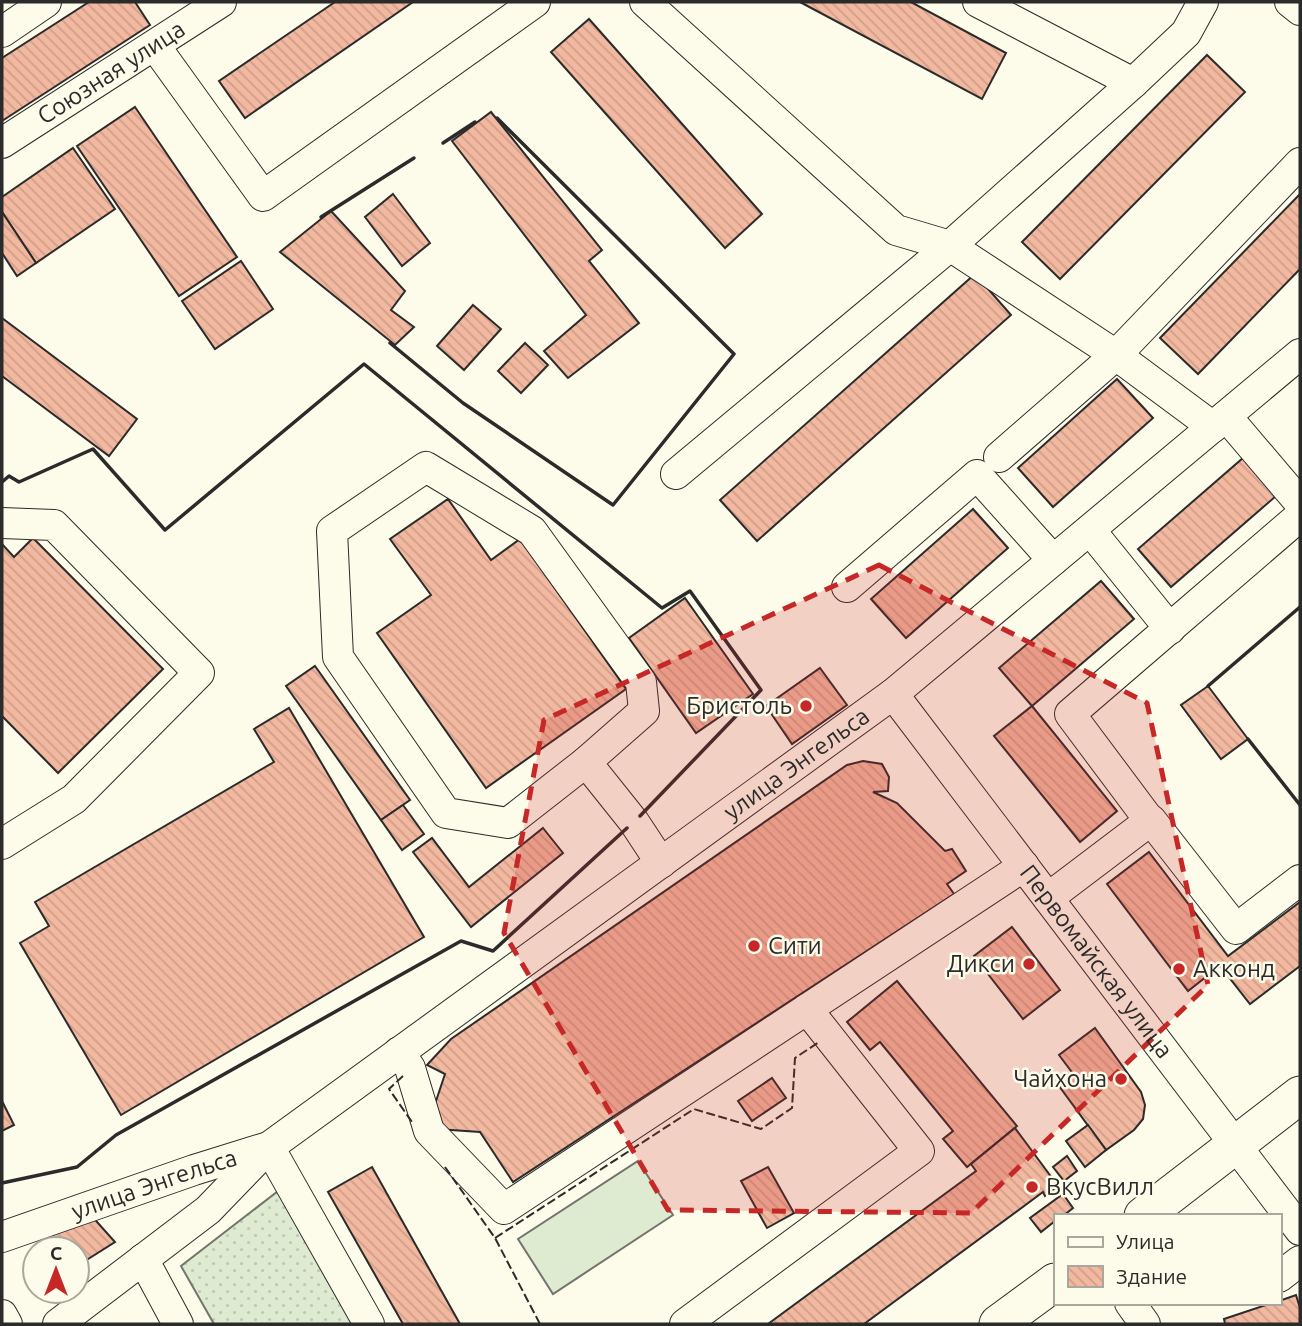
<svg xmlns="http://www.w3.org/2000/svg" width="1302" height="1326" font-family="Ubuntu,sans-serif">
<style>
.grass{fill:url(#grass-dots);stroke:#74746e;stroke-width:2}
.garden{fill:#deebd1;stroke:#74746e;stroke-width:2}
.building{fill:url(#building-back-hatch);stroke:#2b2b2b;stroke-width:2}
.lines{fill:none;stroke-linecap:round;stroke-linejoin:round}
.minor-casing{stroke:#2b2b2b;stroke-width:32}
.major-casing{stroke:#2b2b2b;stroke-width:39}
.minor{stroke:#fdfbea;stroke-width:30}
.major{stroke:#fdfbea;stroke-width:37}
.fence{stroke:#2b2b2b;stroke-width:2;stroke-dasharray:9 3.5;stroke-linecap:butt}
.wall{stroke:#2b2b2b;stroke-width:3.5}
.marked{fill:#c62828;fill-opacity:0.2;stroke:#c62828;stroke-width:5;stroke-dasharray:14 9;stroke-linejoin:round}
.poi-dot{fill:#c62828;stroke:#fdfbea;stroke-width:2.5}
.labels{text-anchor:middle;stroke-width:5;stroke-linejoin:round;paint-order:stroke}
.street-label{font-size:24px;fill:#2b2b2b;stroke:#fdfbea}
.poi-label{font-size:24px;fill:#2b2b2b;stroke:#fdfbea;text-anchor:end}
</style>
<defs>
<pattern id="grass-dots" width="8" height="8" patternUnits="userSpaceOnUse" patternTransform="scale(1.75)"><rect width="8" height="8" fill="#deebd1"/><path d="M2 2h.1M6 6h.1" fill="none" stroke="#bfcab4" stroke-width="1.8" stroke-linecap="round"/></pattern>
<pattern id="building-back-hatch" width="6" height="6" patternUnits="userSpaceOnUse" patternTransform="scale(1.75)"><rect width="6" height="6" fill="#f2b8a0"/><path d="M-1 5l2 2M0 0l6 6M5-1l2 2" fill="none" stroke="#d09e8a"/></pattern>
</defs>
<rect width="100%" height="100%" fill="#fdfbea"/>
<path class="grass" d="M282 1188 359 1324H214L181 1266Z"/>
<path class="garden" d="M638 1161 673 1215 553 1294 518 1239Z"/>
<g class="building">
<path d="M89 2H135L150 25 2 121V58Z"/>
<path d="M335 2H413L245 118 219 81Z"/>
<path d="M800 2H911L1006 53 982 99Z"/>
<path d="M589 19 762 214 725 248 551 52Z"/>
<path d="M1207 55 1245 92 1060 279 1022 242Z"/>
<path d="M135 107 237 257 179 296 77 146Z"/>
<path d="M491 112 602 250 589 261 639 323 568 378 544 351 586 315 452 141Z"/>
<path d="M73 148 115 209 36 263 2 212V197Z"/>
<path d="M393 194 430 243 402 266 365 217Z"/>
<path d="M1300 194V269L1198 374 1160 338Z"/>
<path d="M331 211 405 291 391 310 414 327 395 345 280 252Z"/>
<path d="M2 212 36 263 17 276 2 253Z"/>
<path d="M241 261 273 309 215 349 182 301Z"/>
<path d="M975 274 1011 315 757 541 720 500Z"/>
<path d="M473 305 501 329 464 370 437 346Z"/>
<path d="M2 318 137 419 109 456 2 376Z"/>
<path d="M525 343 548 365 521 393 498 371Z"/>
<path d="M1117 379 1153 418 1053 507 1018 468Z"/>
<path d="M1243 458 1276 496 1171 587 1138 549Z"/>
<path d="M448 499 491 560 520 539 626 689 486 788 377 633 431 595 390 539Z"/>
<path d="M973 509 1008 548 906 638 871 599Z"/>
<path d="M33 538 163 669 58 773 2 716V544L14 557Z"/>
<path d="M1101 581 1134 619 1032 706 999 668Z"/>
<path d="M685 598 753 694 696 733 629 638Z"/>
<path d="M315 666 410 800 381 820 286 686Z"/>
<path d="M820 668 847 705 792 744 766 706Z"/>
<path d="M1208 686 1248 739 1221 759 1181 705Z"/>
<path d="M1032 706 1117 811 1080 842 994 736Z"/>
<path d="M289 708 424 937 121 1115 20 943 49 926 35 902 274 762 254 729Z"/>
<path d="M863 761 882 764 889 777 888 791 873 792 897 803 945 851 952 849 966 871 947 884 954 894 513 1182 480 1132 437 1129 435 1104 445 1074 427 1065 451 1039 847 765Z"/>
<path d="M403 805 424 834 402 850 381 820Z"/>
<path d="M543 828 563 853 471 927 413 852 432 838 469 887Z"/>
<path d="M1149 852 1228 956 1300 902V966L1250 1004 1220 966 1188 991 1107 884Z"/>
<path d="M1012 927 1060 990 1023 1019 974 956Z"/>
<path d="M897 981 1017 1126 967 1167 943 1139 953 1131 880 1042 870 1050 847 1022Z"/>
<path d="M1095 1028 1141 1092 1145 1105 1143 1119 1134 1130 1106 1150 1059 1086 1074 1075 1059 1055Z"/>
<path d="M772 1078 786 1098 752 1121 738 1101Z"/>
<path d="M2 1101 14 1125 2 1131Z"/>
<path d="M1088 1125 1106 1150 1085 1167 1066 1141Z"/>
<path d="M1015 1128 1058 1186 1045 1196 1043 1192 864 1324H768L976 1171 971 1164Z"/>
<path d="M1067 1156 1077 1171 1064 1181 1053 1167Z"/>
<path d="M372 1167 460 1324H403L328 1192Z"/>
<path d="M768 1167 794 1213 767 1228 741 1181Z"/>
<path d="M1063 1194 1073 1208 1063 1216H1055V1221L1041 1232 1030 1218Z"/>
<path d="M89 1213 115 1242 77 1266V1249H58L49 1234Z"/>
<path d="M1296 1295 1300 1308V1324H1225L1224 1319 1272 1303H1279V1301Z"/>
</g>
<g class="lines">
<g class="minor-casing">
<g id="minor">
<path d="M645 2 896 230 950 246 1116 355 1213 427"/>
<path d="M978 2 1133 83"/>
<path d="M1290 2 1300 10"/>
<path d="M2 32 46 2"/>
<path d="M155 46 263 196 535 2"/>
<path id="s1" d="M2 143 221 2"/>
<path d="M1226 416 1300 503"/>
<path d="M999 457 1116 355 1300 163"/>
<path d="M426 467 532 531 641 682 644 711 586 762 508 823 446 813 338 657 332 531Z"/>
<path d="M676 474 950 246 1133 83 1186 33 1203 2"/>
<path d="M2 523 54 525 199 673 74 799 2 844"/>
<path d="M1090 530 1170 629"/>
<path d="M847 587 977 475 1053 560"/>
<path id="s2" d="M893 694 1300 1230"/>
<path d="M586 762 634 822 661 863"/>
<path d="M1150 821 1070 714 1300 516"/>
<path d="M1048 898 1151 820 1236 929 1300 880"/>
<path d="M399 1052 410 1068 429 1131 504 1209 1024 866"/>
<path d="M269 1147 369 1324"/>
<path id="s3" d="M2 1237 194 1170 265 1148"/>
<path d="M143 1259 178 1324"/>
<path d="M1279 1277 1300 1261"/>
<path d="M1130 1303 1145 1324"/>
<path d="M2 1315 7 1324"/>
<path id="s4" d="M58 1324 208 1210 269 1147 893 694 1300 354"/>
<path d="M685 1324 919 1151 807 1009"/>
</g>
</g>
<g class="major-casing">
<g id="major">
<path d="M1143 1216 1300 1095"/>
<path d="M998 1324 1055 1282"/>
</g>
</g>
<use href="#minor" class="minor"/>
<use href="#major" class="major"/>
<g class="fence">
<path d="M403 1076 389 1089 412 1122"/>
<path d="M445 1167 495 1238 540 1324"/>
<path d="M495 1238 694 1109 761 1129 792 1108 795 1058 819 1042"/>
</g>
<g class="wall">
<path d="M443 143 475 122"/>
<path d="M321 217 414 158"/>
<path d="M390 343 463 403 613 505 734 354 497 118"/>
<path d="M2 482 9 476 19 482 93 449 165 530 364 364 662 608 690 591 761 690 640 816"/>
<path d="M1208 686 1300 607"/>
<path d="M1248 739 1300 805"/>
<path d="M2 1183 77 1167 116 1135 461 941 493 951 627 828"/>
</g>
</g>
<path class="marked" d="M879 565 1147 703 1208 985 971 1213 668 1210 504 933 544 720Z"/>
<g class="poi-dot">
<circle cx="806" cy="706" r="7"/>
<circle cx="754" cy="946" r="7"/>
<circle cx="1029" cy="964" r="7"/>
<circle cx="1179" cy="969" r="7"/>
<circle cx="1121" cy="1079" r="7"/>
<circle cx="1032" cy="1187" r="7"/>
</g>
<g class="labels">
<g class="street-label">
<text dy="8" stroke="none"><textPath href="#s1" startOffset="130">Союзная улица</textPath></text>
<text dy="8" stroke="none"><textPath href="#s4" startOffset="928">улица Энгельса</textPath></text>
<text dy="8" stroke="none"><textPath href="#s2" startOffset="336">Первомайская улица</textPath></text>
<text dy="8" stroke="none"><textPath href="#s3" startOffset="161">улица Энгельса</textPath></text>
</g>
<g class="poi-label">
<text x="792" y="714">Бристоль</text>
<text x="768" y="954" text-anchor="start">Сити</text>
<text x="1015" y="972">Дикси</text>
<text x="1193" y="977" text-anchor="start">Акконд</text>
<text x="1107" y="1087">Чайхона</text>
<text x="1046" y="1195" text-anchor="start">ВкусВилл</text>
</g>
</g>
<rect width="1302" height="1326" fill="none" stroke="#2b2b2b" stroke-width="7"/>
<rect x="1054" y="1214" width="228" height="91" fill="#fdfbea" stroke="#a9a89e" stroke-width="2"/>
<rect x="1068" y="1237" width="35" height="10" fill="#fdfbea" stroke="#a9a89e" stroke-width="2"/>
<text x="1116" y="1249" font-size="21" fill="#2b2b2b">Улица</text>
<rect x="1068" y="1266" width="35" height="21" fill="url(#building-back-hatch)" stroke="#a9a89e" stroke-width="2"/>
<text x="1116" y="1284" font-size="21" fill="#2b2b2b">Здание</text>
<g transform="translate(56 1270)"><circle r="33" fill="#fdfbea" stroke="#a9a89e" stroke-width="2"/>
<path d="M0-5L12 26L0 18L-12 26Z" fill="#c62828"/>
<text y="-10" font-size="19" font-weight="bold" text-anchor="middle" fill="#2b2b2b">С</text>
</g>
</svg>
